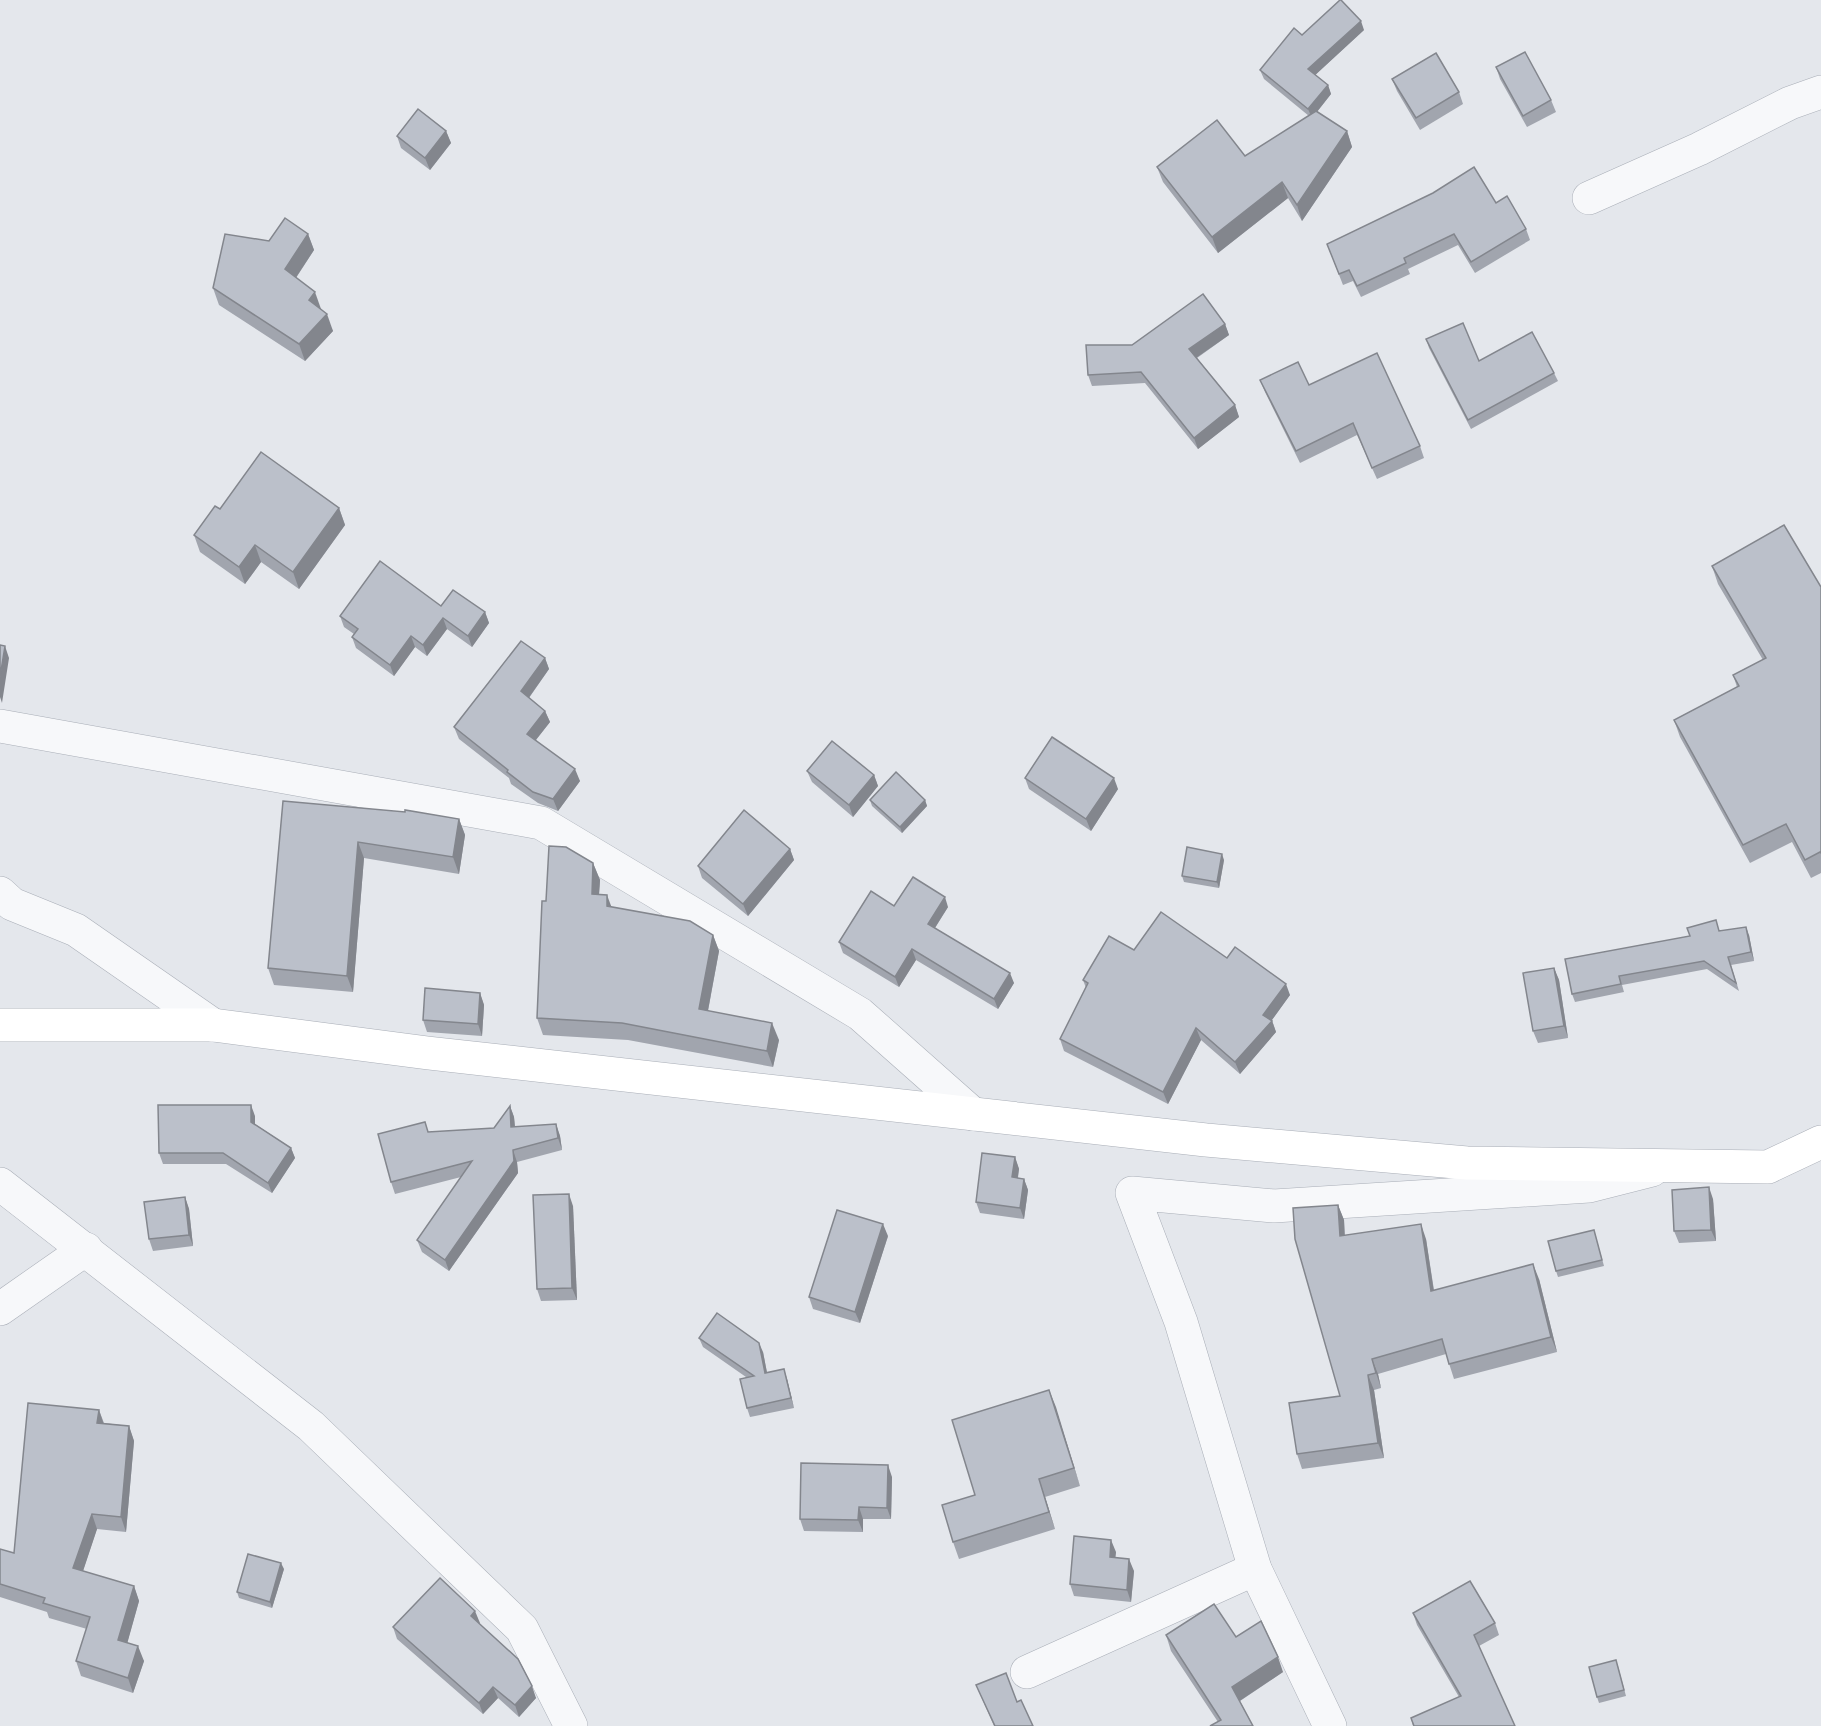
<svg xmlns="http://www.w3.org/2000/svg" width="1821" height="1726" font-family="'Titillium Web',sans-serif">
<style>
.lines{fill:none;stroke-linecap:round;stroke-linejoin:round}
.street-casing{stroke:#a9aeb7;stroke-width:34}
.secondary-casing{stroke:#a9aeb7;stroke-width:34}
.street{stroke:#f7f8fa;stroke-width:33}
.secondary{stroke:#fff;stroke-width:33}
.wall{fill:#a1a5ae}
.shaded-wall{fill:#83868d}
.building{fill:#bbc0ca;stroke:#83868d;stroke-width:1.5}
</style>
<rect width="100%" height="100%" fill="#e4e7ec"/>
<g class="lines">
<g class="street-casing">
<g id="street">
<path d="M1589 198 1699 149 1790 103 1821 92"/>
<path d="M0 726 541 823 860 1014 973 1114"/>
<path d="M0 893 12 904 76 930 213 1025"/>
<path d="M0 1184 311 1426 522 1629 571 1726"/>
<path d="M0 1309 86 1249"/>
<path d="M1027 1672 1255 1569"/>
<path d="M1330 1726 1255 1569 1181 1322 1132 1193 1274 1206 1589 1186 1652 1170"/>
</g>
</g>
<g class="secondary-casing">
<path id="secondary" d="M0 1025H213L428 1053 1206 1140 1467 1163 1768 1167 1821 1142"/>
</g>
<use href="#street" class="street"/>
<use href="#secondary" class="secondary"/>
</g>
<g class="wall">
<path d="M1364 30 1315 75 1328 85 1331 94 1317 112 1347 131 1352 147 1302 221 1288 198 1218 253 1163 182 1157 167 1245 156 1309 116 1264 79 1260 70 1302 35Z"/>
<path d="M1496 67 1551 100 1556 112 1527 127 1500 79Z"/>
<path d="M1392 79 1459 92 1463 104 1420 130 1397 91Z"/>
<path d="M446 131 451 143 430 170 401 148 397 136Z"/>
<path d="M1496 203 1526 229 1530 240 1475 273 1458 245 1408 269 1410 274 1361 297 1353 281 1343 285 1327 244Z"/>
<path d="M308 234 314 250 296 278 321 309 333 331 305 361 219 305 213 288 269 241Z"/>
<path d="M1225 324 1229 335 1197 358 1235 405 1239 417 1198 449 1145 383 1092 386 1088 375 1132 345Z"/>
<path d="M1426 339 1479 361 1554 373 1558 381 1471 429 1429 348Z"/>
<path d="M1260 380 1309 385 1420 446 1424 458 1377 479 1357 435 1300 463 1265 392Z"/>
<path d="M339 508 345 525 299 589 261 562 245 584 200 552 194 535 220 509Z"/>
<path d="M1712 566 1821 587V873L1811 878 1792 842 1750 863 1680 737 1674 720 1737 687 1733 675 1763 660 1718 584Z"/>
<path d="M441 606 485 612 489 623 472 647 447 629 427 656 415 647 394 676 356 648 352 637 354 634 344 627 340 616Z"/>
<path d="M545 658 549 669 529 698 545 711 550 722 536 740 580 781 558 811 538 803 511 784 509 778 459 739 454 727Z"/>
<path d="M807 771 874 775 878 786 853 817 812 782Z"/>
<path d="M1025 778 1118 789 1091 831 1029 789Z"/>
<path d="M870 800H925L927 806 902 833 872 806Z"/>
<path d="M283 801 459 819 465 835 459 874 364 858 353 992 274 985 268 968Z"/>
<path d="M790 849 794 860 748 916 702 878 698 866Z"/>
<path d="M1224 860 1219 888 1184 882 1182 876Z"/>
<path d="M593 863 600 880 599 894 612 907 713 935 719 951 708 1011 779 1040 773 1067 628 1040 543 1035 537 1018 546 901Z"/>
<path d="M894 906 948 907 935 928 1014 983 998 1009 916 960 899 987 843 953 839 942Z"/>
<path d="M1720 931 1749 935 1754 961 1731 965 1739 991 1707 969 1622 985 1624 992 1575 1002 1572 994Z"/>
<path d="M1134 950 1227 958 1290 995 1272 1020 1276 1032 1240 1074 1201 1040 1168 1104 1064 1051 1060 1039 1086 988 1083 980Z"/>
<path d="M1554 968 1559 980 1568 1038 1538 1043 1533 1031Z"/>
<path d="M480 993 484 1005 482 1036 427 1032 423 1020Z"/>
<path d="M510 1106 514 1117 515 1127 556 1124 560 1136 562 1150 517 1162 518 1173 449 1271 422 1252 417 1240 461 1177 395 1194 391 1182 429 1132 494 1128Z"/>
<path d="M255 1116V1124L291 1148 295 1158 272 1193 226 1164H163L159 1153Z"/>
<path d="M1015 1157 1019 1169 1018 1178 1024 1179 1028 1190 1024 1219 980 1213 976 1202Z"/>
<path d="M185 1197 189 1209 193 1246 153 1251 149 1239Z"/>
<path d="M1713 1199 1716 1241 1679 1243 1674 1231Z"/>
<path d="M1338 1205 1344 1220 1345 1235 1426 1239 1434 1290 1539 1279 1557 1352 1454 1379 1446 1354 1378 1374 1381 1388 1374 1390 1384 1458 1302 1469 1297 1454 1340 1396Z"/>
<path d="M573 1206 577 1300 541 1301 537 1289Z"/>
<path d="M1594 1230 1604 1266 1558 1277 1556 1271Z"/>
<path d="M888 1236 860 1323 813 1309 809 1297Z"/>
<path d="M699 1338 763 1352 767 1373 787 1379 794 1408 750 1417 747 1408 746 1377 703 1347Z"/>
<path d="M1049 1390 1080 1486 1045 1497 1055 1529 959 1559 953 1542 975 1495Z"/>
<path d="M99 1410 104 1423 129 1426 134 1441 126 1532 97 1529 83 1571 134 1586 139 1601 127 1643 144 1661 133 1693 81 1676 76 1661 87 1629 49 1618 47 1612 0 1597V1549L14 1553Z"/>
<path d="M892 1477 891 1519H863V1532L804 1531 800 1519Z"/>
<path d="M1116 1552 1115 1558 1134 1571 1131 1602 1074 1596 1070 1584Z"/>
<path d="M284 1569 272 1608 239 1598 237 1592Z"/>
<path d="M1413 1613 1495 1623 1499 1635 1479 1646 1515 1726H1413L1411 1718 1459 1697 1417 1625Z"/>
<path d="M479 1623 536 1698 519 1717 498 1698 483 1714 397 1639 393 1627 480 1623Z"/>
<path d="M1166 1635 1283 1672 1240 1701 1253 1726 1218 1722 1171 1651Z"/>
<path d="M1618 1666 1626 1696 1599 1703 1597 1697Z"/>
<path d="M976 1685 1017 1702 1033 1726H994Z"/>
</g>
<g class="shaded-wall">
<path d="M1361 21 1364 30 1312 78 1308 69Z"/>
<path d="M1328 85 1331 94 1312 118 1308 109Z"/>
<path d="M446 131 451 143 430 170 425 158Z"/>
<path d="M1347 131 1352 147 1302 221 1297 205Z"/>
<path d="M1282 182 1288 198 1218 253 1212 237Z"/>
<path d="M308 234 314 250 291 285 285 269Z"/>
<path d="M315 292 321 309 315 316 309 300Z"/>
<path d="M327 314 333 331 305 361 299 344Z"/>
<path d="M1225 324 1229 335 1193 360 1189 349Z"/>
<path d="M1235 405 1239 417 1198 449 1194 438Z"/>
<path d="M339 508 345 525 299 589 293 572Z"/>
<path d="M255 545 261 562 245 584 239 567Z"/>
<path d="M485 612 489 623 472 647 468 636Z"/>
<path d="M443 618 447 629 427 656 423 645Z"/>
<path d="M411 636 415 647 394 676 390 665Z"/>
<path d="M5 646 9 658 2 703 0 697V677Z"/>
<path d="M545 658 549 669 525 703 521 691Z"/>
<path d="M545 711 550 722 531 746 527 734Z"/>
<path d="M575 769 580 781 558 811 553 799Z"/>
<path d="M874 775 878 786 853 817 849 805Z"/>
<path d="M1114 778 1118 789 1091 831 1086 819Z"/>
<path d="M925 800 927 806 902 833 900 827Z"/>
<path d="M459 819 465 835 459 874 453 857Z"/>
<path d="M358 842 364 858 353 992 347 976Z"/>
<path d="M790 849 794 860 748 916 743 904Z"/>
<path d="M1222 854 1224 860 1219 888 1217 882Z"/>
<path d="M593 863 600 880 598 910 592 894Z"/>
<path d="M607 895 613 911 607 906Z"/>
<path d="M945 897 948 907 931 934 928 924Z"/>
<path d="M1746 927 1749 935 1754 961 1751 952Z"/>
<path d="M713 935 719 951 705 1026 699 1009Z"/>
<path d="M912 949 916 960 899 987 895 977Z"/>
<path d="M1554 968 1559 980 1568 1038 1564 1026Z"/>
<path d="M1010 973 1014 983 998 1009 994 999Z"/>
<path d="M1286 984 1290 995 1269 1024 1272 1021 1276 1032 1240 1074 1235 1062 1263 1015Z"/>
<path d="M480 993 484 1005 482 1036 478 1024Z"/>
<path d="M772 1023 779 1040 773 1067 767 1051Z"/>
<path d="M1196 1028 1201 1040 1168 1104 1163 1092Z"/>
<path d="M251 1105 255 1116V1132L251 1122Z"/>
<path d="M510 1106 514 1117 516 1139 511 1127Z"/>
<path d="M556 1124 560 1136 562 1150 558 1138Z"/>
<path d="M291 1148 295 1158 272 1193 268 1183Z"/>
<path d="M513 1150 517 1162 518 1173 449 1271 445 1260Z"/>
<path d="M1015 1157 1019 1169 1016 1188 1012 1177Z"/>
<path d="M1024 1179 1028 1190 1024 1219 1020 1208Z"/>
<path d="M1709 1187 1713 1199 1716 1241 1711 1230Z"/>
<path d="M569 1194 573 1206 577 1300 572 1288Z"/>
<path d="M185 1197 189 1209 193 1246 189 1235Z"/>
<path d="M1338 1205 1344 1220 1345 1251 1340 1236Z"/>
<path d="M883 1224 888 1236 860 1323 855 1312Z"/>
<path d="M1421 1224 1426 1239 1436 1306 1431 1291Z"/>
<path d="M1533 1264 1539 1279 1557 1352 1551 1337Z"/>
<path d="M759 1343 763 1352 769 1383 765 1373Z"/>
<path d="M1372 1359 1378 1374 1381 1388 1376 1373Z"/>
<path d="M784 1369 787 1379 794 1408 791 1398Z"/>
<path d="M1368 1375 1374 1390 1384 1458 1378 1443Z"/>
<path d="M1049 1390 1056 1407 1080 1486 1074 1468Z"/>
<path d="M99 1410 104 1425 97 1423Z"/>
<path d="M129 1426 134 1441 126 1532 121 1517Z"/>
<path d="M888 1465 892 1477 891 1519 887 1508Z"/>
<path d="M1039 1479 1045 1497 1055 1529 1049 1512Z"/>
<path d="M859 1507 863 1519V1532L858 1520Z"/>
<path d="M92 1514 97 1529 79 1583 73 1568Z"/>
<path d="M1111 1540 1116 1552 1114 1569 1110 1557Z"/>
<path d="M1129 1559 1134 1571 1131 1602 1127 1590Z"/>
<path d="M281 1563 284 1569 272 1608 270 1602Z"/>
<path d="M134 1586 139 1601 124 1655 118 1640Z"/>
<path d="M475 1611 480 1623 475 1628 471 1616Z"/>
<path d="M138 1646 144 1661 133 1693 128 1678Z"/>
<path d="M1278 1657 1283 1672 1238 1702 1232 1687Z"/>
<path d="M532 1686 536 1698 519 1717 515 1705Z"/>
<path d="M493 1687 498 1698 483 1714 479 1703Z"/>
</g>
<g class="building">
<path d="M1340 0H1341L1361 21 1308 69 1328 85 1308 109 1260 70 1294 28 1302 35Z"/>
<path d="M1525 52 1551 100 1523 116 1496 67Z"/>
<path d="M1436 53 1459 92 1416 118 1392 79Z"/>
<path d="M418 109 446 131 425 158 397 136Z"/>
<path d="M1316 111 1347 131 1297 205 1282 182 1212 237 1157 167 1217 120 1245 156Z"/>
<path d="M1474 167 1496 203 1507 196 1526 229 1471 262 1454 234 1404 258 1406 263 1357 286 1349 270 1339 274 1327 244 1433 193Z"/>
<path d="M285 218 308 234 285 269 315 292 309 300 327 314 299 344 213 288 225 234 269 241Z"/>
<path d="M1203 294 1225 324 1189 349 1235 405 1194 438 1141 372 1088 375 1086 345H1132Z"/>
<path d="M1463 323 1479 361 1532 332 1554 373 1468 420 1426 339Z"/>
<path d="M1377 353 1420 446 1372 468 1353 423 1296 451 1260 380 1298 362 1309 385Z"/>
<path d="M261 452 339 508 293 572 255 545 239 567 194 535 215 506 220 509Z"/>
<path d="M1784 525 1821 587V853L1820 852 1805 860 1786 824 1743 845 1674 720 1739 686 1733 675 1766 658 1712 566Z"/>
<path d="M380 561 441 606 453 590 485 612 468 636 443 618 423 645 411 636 390 665 352 637 358 629 340 616Z"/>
<path d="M521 641 545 658 521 691 545 711 527 734 575 769 553 799 533 792 507 772 508 770 454 727Z"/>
<path d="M0 645 5 646 0 677Z"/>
<path d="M1052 737 1114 778 1086 819 1025 778Z"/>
<path d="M832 741 874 775 849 805 807 771Z"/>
<path d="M896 772 925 800 900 827 870 800Z"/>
<path d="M283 801 405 812V810L459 819 453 857 358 842 347 976 268 968Z"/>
<path d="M744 810 790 849 743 904 698 866Z"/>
<path d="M549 846 566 847 593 863 592 894 607 895V906L690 921 713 935 699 1009 772 1023 767 1051 622 1023 537 1018 542 901H546Z"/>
<path d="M1187 847 1222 854 1217 882 1182 876Z"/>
<path d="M913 877 945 897 928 924 1010 973 994 999 912 949 895 977 839 942 871 891 894 906Z"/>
<path d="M1161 912 1227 958 1235 947 1286 984 1263 1015 1272 1021 1235 1062 1196 1028 1163 1092 1060 1039 1088 983 1083 980 1109 936 1134 950Z"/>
<path d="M1716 920 1719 931 1746 927 1751 952 1728 957 1736 983 1704 961 1619 976 1621 984 1572 994 1565 959 1690 936 1687 928Z"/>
<path d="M1554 968 1564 1026 1533 1031 1523 973Z"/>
<path d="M425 988 480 993 478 1024 423 1020Z"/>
<path d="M158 1105H251V1122L291 1148 268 1183 223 1153H159Z"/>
<path d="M510 1106 511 1127 556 1124 558 1138 513 1150 514 1161 445 1260 417 1240 472 1161 391 1182 378 1134 425 1122 428 1132 494 1128Z"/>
<path d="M982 1153 1015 1157 1012 1177 1024 1179 1020 1208 976 1202Z"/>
<path d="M1709 1187 1711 1230 1674 1231 1672 1190Z"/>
<path d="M569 1194 572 1288 537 1289 533 1195Z"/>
<path d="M185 1197 189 1235 149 1239 144 1202Z"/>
<path d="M1338 1205 1340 1236 1421 1224 1431 1291 1533 1264 1551 1337 1449 1364 1442 1339 1372 1359 1376 1373 1368 1375 1378 1443 1297 1454 1289 1403 1340 1396 1295 1239 1293 1208Z"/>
<path d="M837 1210 883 1224 855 1312 809 1297Z"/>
<path d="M1594 1230 1602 1260 1556 1271 1548 1241Z"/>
<path d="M717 1313 759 1343 765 1373 784 1369 791 1398 747 1408 740 1379 754 1376 699 1338Z"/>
<path d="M1049 1390 1074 1468 1039 1479 1049 1512 953 1542 942 1505 975 1495 952 1420Z"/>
<path d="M28 1403 99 1410 97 1423 129 1426 121 1517 92 1514 73 1568 134 1586 118 1640 138 1646 128 1678 76 1661 90 1617 43 1603 45 1598 0 1584V1549L14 1553Z"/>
<path d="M801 1463 888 1465 887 1508 859 1507 858 1520 800 1519Z"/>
<path d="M1074 1536 1111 1540 1110 1557 1129 1559 1127 1590 1070 1584Z"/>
<path d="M248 1554 281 1563 270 1602 237 1592Z"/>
<path d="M440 1578 475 1611 471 1616 518 1659 532 1686 515 1705 493 1687 479 1703 393 1627Z"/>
<path d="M1470 1581 1495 1623 1474 1635 1515 1726H1414L1411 1718 1461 1696 1413 1613Z"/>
<path d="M1214 1604 1236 1637 1261 1621 1278 1657 1232 1687 1253 1726H1210L1221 1720 1166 1635Z"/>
<path d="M1616 1660 1624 1690 1597 1697 1589 1667Z"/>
<path d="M1006 1673 1017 1702 1021 1700 1033 1726H995L976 1685Z"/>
</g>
</svg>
